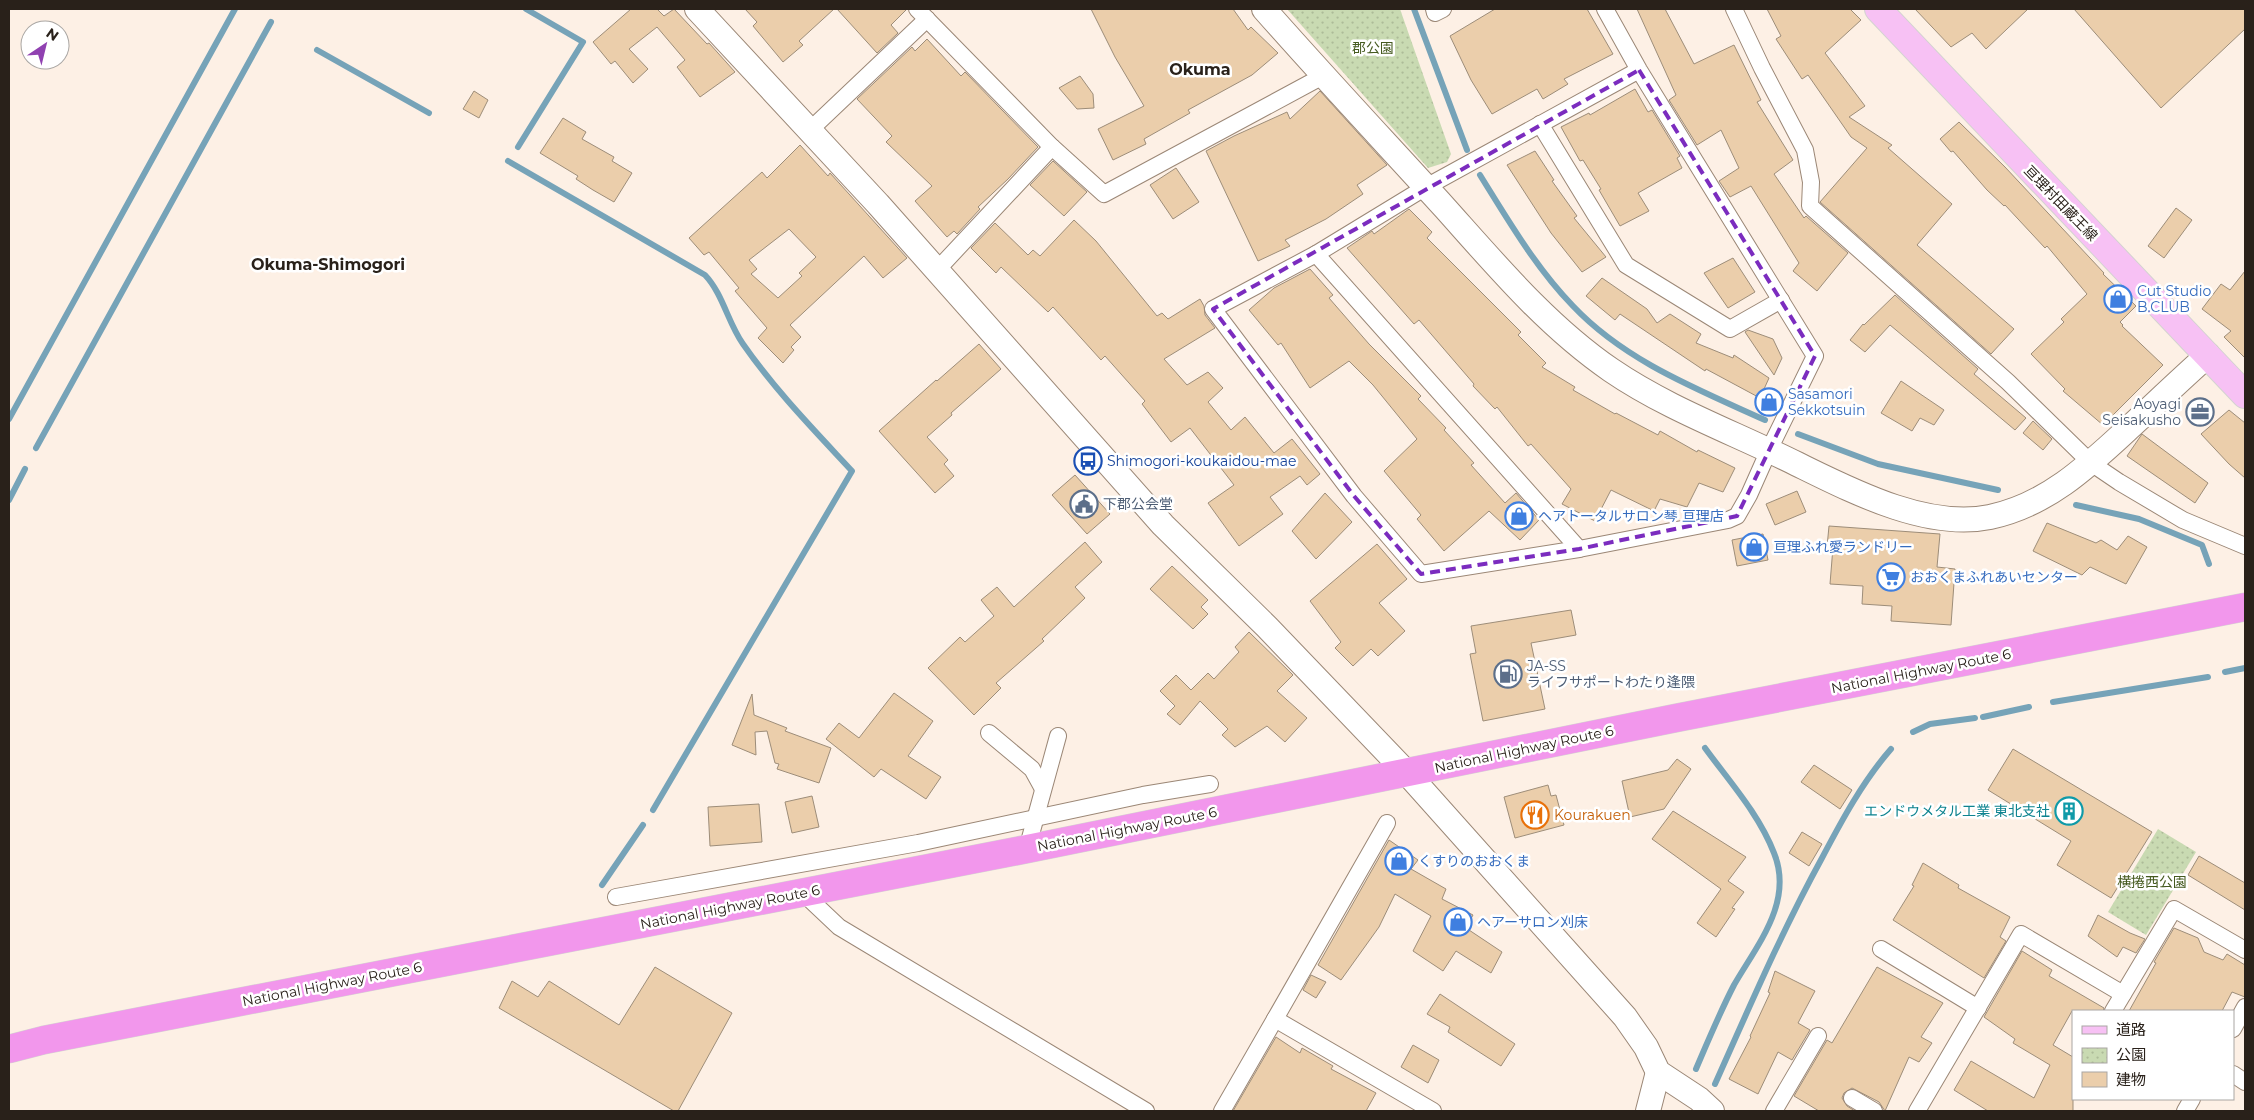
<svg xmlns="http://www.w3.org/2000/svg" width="2254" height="1120" font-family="Montserrat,'Noto Sans JP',sans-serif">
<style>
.park{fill:url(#park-dots)}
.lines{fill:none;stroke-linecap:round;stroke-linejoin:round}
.stream{stroke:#76a3b8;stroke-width:6}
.building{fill:#ebceab;stroke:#9d8d79;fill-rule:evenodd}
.street-casing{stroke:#9b8776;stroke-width:18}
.secondary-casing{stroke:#9b8776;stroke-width:26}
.primary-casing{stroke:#d4d3d1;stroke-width:28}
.highway-casing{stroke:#d4d3d1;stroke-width:29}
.street{stroke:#fff;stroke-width:16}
.secondary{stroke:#fff;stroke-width:24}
.primary{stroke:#f7c1f4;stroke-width:26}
.highway{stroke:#f297ec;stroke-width:28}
.marked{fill:none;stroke:#7b2cbf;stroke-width:4;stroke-dasharray:10 6;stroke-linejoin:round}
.labels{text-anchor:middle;stroke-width:5;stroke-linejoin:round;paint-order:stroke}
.park-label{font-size:14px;fill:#455a1f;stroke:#fff}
.street-label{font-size:14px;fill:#29211a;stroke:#fff}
.shop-label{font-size:14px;fill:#366cbe;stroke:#fff;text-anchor:start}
.service-label{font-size:14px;fill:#4e5e75;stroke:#fff;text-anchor:start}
.transit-label{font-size:14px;fill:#164399;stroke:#fff;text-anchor:start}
.culture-label{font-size:14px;fill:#0d838f;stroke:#fff;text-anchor:end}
.food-label{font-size:14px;fill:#c56008;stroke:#fff;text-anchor:start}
.quarter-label{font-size:16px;font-weight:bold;fill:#29211a;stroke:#fff}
</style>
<defs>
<pattern id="park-dots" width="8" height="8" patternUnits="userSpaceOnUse" patternTransform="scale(1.25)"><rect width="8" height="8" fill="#c9dab2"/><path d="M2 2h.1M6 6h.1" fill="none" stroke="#adbb98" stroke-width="1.8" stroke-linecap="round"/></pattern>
</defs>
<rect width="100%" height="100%" fill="#fdf0e5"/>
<g class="park">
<path d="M1287 9H1400L1451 154 1447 162 1428 168Z"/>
<path d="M2158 829 2196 852 2146 935 2108 912Z"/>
</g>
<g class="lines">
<g class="stream">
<path d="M1414 9 1467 150"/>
<path d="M317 50 429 113"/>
<path d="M518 147 583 42 526 9"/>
<path d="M508 161 705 275C723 294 728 323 743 344 775 390 814 430 852 471L653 810"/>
<path d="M1480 175C1508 220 1536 268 1573 306 1625 361 1697 389 1765 420"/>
<path d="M9 419 235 9"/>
<path d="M1798 434 1878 464 1998 490"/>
<path d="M36 448 271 22"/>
<path d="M9 500 25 469"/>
<path d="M2076 505 2139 519 2202 545 2209 564"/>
<path d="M2225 672 2245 668"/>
<path d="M2053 702 2208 677"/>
<path d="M1983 717 2029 707"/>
<path d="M1913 732 1930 724 1975 718"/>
<path d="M602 885 643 825"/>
<path d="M1696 1069C1708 1041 1720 1012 1734 985 1757 945 1794 902 1774 853 1759 814 1729 781 1705 748"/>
<path d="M1715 1084C1749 1008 1782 931 1822 858 1842 820 1863 781 1891 749"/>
</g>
</g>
<g class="building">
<path d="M631 9H657L664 16 674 9 707 44 709 43 735 72 700 97 677 67 685 60 657 27 629 49 648 69 633 83 615 61 611 64 593 42Z"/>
<path d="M745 9H834L799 41 803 45 783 62 753 26 757 22Z"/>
<path d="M837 9H907L891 25 898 33 877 53Z"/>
<path d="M1091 9H1233L1248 30 1251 27 1278 53 1252 75 1188 110 1190 113 1144 139 1146 144 1113 160 1098 129 1144 106 1115 57Z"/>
<path d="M1495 9H1587L1613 54 1564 79 1568 84 1543 99 1537 89 1492 114 1471 80 1450 36Z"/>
<path d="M1637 9H1665L1694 64 1734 45 1761 100 1757 102 1793 160 1774 174 1804 218 1806 216 1848 253 1817 291 1793 271 1799 263 1751 186 1730 197 1719 181 1739 168 1721 130 1697 145 1669 100 1676 95Z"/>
<path d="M1767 9H1850L1861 20 1825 53 1865 106 1849 117 1892 145 1888 148 1952 204 1917 245 2014 329 1991 354 1820 202 1867 148 1851 137 1808 75 1802 79 1776 39 1781 36Z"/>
<path d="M1915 9H2028L1986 49 1972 33 1951 47Z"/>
<path d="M2074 9H2245V29L2161 108Z"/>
<path d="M927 39 961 76 965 72 1038 147 1008 179 978 207 980 209 957 234 954 231 947 237 915 201 932 186 886 142 892 136 857 99 912 47 915 51Z"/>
<path d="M1080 76 1093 94 1094 108 1077 109 1059 88Z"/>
<path d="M1635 89 1648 112 1652 110 1680 156 1677 158 1682 168 1638 193 1649 211 1620 226 1599 190 1601 189 1583 160 1580 161 1561 127 1589 113 1590 115Z"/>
<path d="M474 91 488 100 479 118 463 109Z"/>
<path d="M1320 91 1387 165 1357 185 1363 194 1326 219 1285 240 1290 246 1258 261 1206 151 1234 136 1287 112 1290 119Z"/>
<path d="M563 118 586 132 582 139 614 157 612 161 632 173 614 202 593 190 576 179 578 176 540 153Z"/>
<path d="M1959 122 2005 167 2104 273 2103 274 2136 306 2120 322 2123 325 2122 326 2163 365 2103 425 2063 391 2065 389 2031 354 2064 322 2061 319 2087 294 2047 246 2045 248 2005 205 2004 206 1987 190 1953 151 1951 152 1940 139Z"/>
<path d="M800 145 828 176 830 173 907 258 883 278 864 256 790 325 801 337 791 347 794 350 783 363 758 338 767 328 735 291 739 288 709 252 704 255 689 238 762 172 767 178ZM789 229 816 257 799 273 802 276 778 298 751 274 757 269 749 260Z"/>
<path d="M1535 151 1554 180 1552 181 1577 216 1574 218 1606 257 1582 272 1551 233 1507 165Z"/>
<path d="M1053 161 1087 192 1064 216 1030 185Z"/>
<path d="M1176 168 1199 202 1173 219 1150 185Z"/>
<path d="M2176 208 2192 220 2164 258 2148 246Z"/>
<path d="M1409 209 1432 232 1427 238 1521 332 1518 335 1546 363 1542 367 1575 387 1573 390 1615 414 1616 413 1658 435 1660 431 1697 452 1698 450 1735 468 1723 492 1699 483 1687 507 1660 499 1654 511 1611 490 1595 521 1562 504 1571 489 1531 444 1528 446 1497 407 1495 409 1473 386 1474 384 1419 320 1414 324 1347 248 1372 231 1374 234Z"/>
<path d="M1074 220 1096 241 1157 316 1162 313 1168 319 1200 299 1204 306 1205 315 1215 328 1164 359 1187 385 1208 372 1223 388 1208 402 1231 430 1245 417 1274 453 1292 439 1320 474 1307 485 1300 476 1270 497 1283 514 1239 546 1208 503 1234 485 1190 428 1171 442 1142 404 1145 401 1105 356 1101 360 1053 307 1048 312 1001 267 996 273 971 248 995 223 1028 255 1033 250 1040 256Z"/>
<path d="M1733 258 1755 292 1728 308 1704 273Z"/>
<path d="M1310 269 1333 295 1329 298 1369 344 1421 396 1418 399 1446 428 1444 430 1474 463 1471 465 1505 503 1516 493 1539 520 1520 540 1489 511 1444 551 1417 519 1421 515 1384 471 1417 439 1373 385 1349 361 1310 388 1281 343 1278 345 1249 310 1274 288Z"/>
<path d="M2245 271V358L2224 337 2231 331 2202 309 2221 284 2230 290Z"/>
<path d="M1602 278 1647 309 1657 323 1670 314 1701 334 1696 343 1733 358 1734 355 1769 378 1760 398 1706 369 1705 371 1620 314 1615 320 1586 296Z"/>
<path d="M1895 295 1978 369 1974 374 2026 418 2015 430 1890 325 1865 352 1850 340 1863 324 1864 325Z"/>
<path d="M1748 330 1773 339 1782 358 1774 375 1745 332Z"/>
<path d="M979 344 1001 369 951 413 952 415 927 437 948 460 944 464 954 476 935 493 879 431 936 380 937 381Z"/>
<path d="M1901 381 1944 410 1934 425 1920 418 1912 431 1881 413Z"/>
<path d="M2229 410 2245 423V478L2229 464 2201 434Z"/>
<path d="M2033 421 2052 439 2043 450 2023 433Z"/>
<path d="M2142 434 2208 483 2195 503 2127 456Z"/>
<path d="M1075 475 1110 514 1087 534 1052 495Z"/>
<path d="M1797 491 1806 512 1775 525 1766 504Z"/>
<path d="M1325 493 1352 522 1316 559 1292 531Z"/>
<path d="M2047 523 2096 543 2101 540 2117 550 2128 536 2147 547 2126 584 2090 567 2082 575 2033 551Z"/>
<path d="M1829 526 1940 534 1937 567 1955 569 1951 625 1891 621 1892 606 1862 604 1863 586 1830 584 1833 547H1827Z"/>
<path d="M1763 534 1768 560 1737 566 1732 540Z"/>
<path d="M1085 542 1102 562 1075 587 1085 598 1042 639 1044 641 996 683 1001 688 974 715 928 668 960 637 965 642 994 616 981 600 997 587 1014 607Z"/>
<path d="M1377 544 1407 579 1379 603 1405 631 1378 656 1371 649 1353 666 1335 648 1341 642 1310 601Z"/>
<path d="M1172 566 1208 600 1201 607 1208 614 1193 629 1150 589Z"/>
<path d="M1571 610 1576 635 1531 643 1545 709 1483 721 1470 654 1476 653 1471 626Z"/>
<path d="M1249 632 1293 675 1277 691 1307 718 1285 742 1267 726 1235 747 1222 735 1228 729 1200 701 1180 725 1167 714 1175 706 1160 691 1176 675 1191 690 1208 673 1214 679 1239 652 1235 647Z"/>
<path d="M894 693 933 721 908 756 941 777 926 799 881 769 874 777 826 739 839 723 859 738Z"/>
<path d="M752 694 754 715 787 728 785 731 831 748 819 783 777 769 779 764 775 763 767 731 755 732 756 755 732 745Z"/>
<path d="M2013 749 2152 832 2111 898 2057 865 2071 841 1988 790Z"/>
<path d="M1677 759 1691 769 1664 809 1630 817 1622 781 1668 770Z"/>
<path d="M1814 765 1852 790 1840 809 1801 782Z"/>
<path d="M1548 785 1551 796 1556 795 1564 825 1515 838 1504 797Z"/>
<path d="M812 796 819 827 792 833 785 802Z"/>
<path d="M759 804 762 842 710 846 708 807Z"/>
<path d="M1673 811 1746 857 1728 881 1744 892 1732 908 1735 909 1716 937 1697 923 1721 889 1652 839Z"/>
<path d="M1802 832 1822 844 1809 866 1789 853Z"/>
<path d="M1389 840 1418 860 1411 869 1446 889 1442 899 1473 915 1466 928 1502 952 1491 973 1456 951 1443 971 1413 951 1431 916 1395 894 1379 927 1341 980 1318 965Z"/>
<path d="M2199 856 2245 883V910L2188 875Z"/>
<path d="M1923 863 1959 885 1958 888 2010 917 2000 937 2006 941 1984 978 1893 920 1914 886 1912 885Z"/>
<path d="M2098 915 2130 933 2145 939 2136 953 2123 947 2117 957 2088 936Z"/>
<path d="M2174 928 2198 938 2204 952 2223 960 2227 954 2245 965V997L2232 992 2222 1011H2129L2156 963 2154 962Z"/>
<path d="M2022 951 2052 970 2049 976 2104 1008 2103 1011H2072L2053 1045 2073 1057V1111H1988L1954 1090 1971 1061 2034 1098 2050 1065 2013 1043 2015 1039 1984 1017Z"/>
<path d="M655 967 732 1013 678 1111H674L499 1008 512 981 538 997 549 981 619 1025Z"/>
<path d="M1877 967 1943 1003 1921 1037 1932 1043 1919 1062 1909 1057 1885 1111 1879 1102 1852 1088 1844 1093 1842 1098 1847 1106 1855 1111H1819L1794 1096 1827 1040 1832 1043Z"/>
<path d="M1775 971 1815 991 1798 1023 1810 1030 1792 1060 1778 1052 1758 1094 1729 1079 1751 1037 1750 1036 1770 993 1768 992Z"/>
<path d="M1311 975 1326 982 1316 998 1303 990Z"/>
<path d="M1440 994 1515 1044 1501 1066 1448 1032 1450 1027 1427 1014Z"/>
<path d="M1276 1037 1300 1053 1302 1048 1333 1066 1331 1069 1376 1093 1366 1111H1233Z"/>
<path d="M1413 1045 1439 1060 1428 1083 1401 1067Z"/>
</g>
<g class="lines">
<g class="street-casing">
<g id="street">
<path d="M917 9 1052 147 1104 194 1323 76"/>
<path d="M1434 9 1435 13 1443 9"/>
<path d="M1605 9 1639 70 1815 356 1769 450 1749 495 1737 516 1728 520 1579 549 1421 574 1354 496 1213 309 1316 254 1426 187 1639 70"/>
<path d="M1734 9 1762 68 1805 150 1811 182 1810 206 2008 382 2091 463 2119 482 2183 520 2245 546"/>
<path d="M1540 124 1626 265 1730 329 1781 300"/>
<path d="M810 130 927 19"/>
<path d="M1316 254 1579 549"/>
<path d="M937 270 1052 147"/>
<path d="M989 733 1032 769 1043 789"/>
<path d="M1387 823 1275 1019 1433 1111"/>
<path d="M1027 849 1058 736"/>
<path d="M803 893 839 927 1146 1111"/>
<path d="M616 897 918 843 1143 795 1210 784"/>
<path d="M1881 949 1978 1008"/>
<path d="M2113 1011 2174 909 2245 950"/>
<path d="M2233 1029 2245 1007"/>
<path d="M2233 1074 2245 1082"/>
<path d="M1852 1098 1874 1111"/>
<path d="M1222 1111 1275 1019"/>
<path d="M1774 1111 1818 1036"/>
<path d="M1917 1111 2021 934 2123 994"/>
<path d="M2185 1111 2192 1099"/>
</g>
</g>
<g class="secondary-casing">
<g id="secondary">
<path d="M697 9 878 204 1163 525 1267 627 1407 773 1625 1017 1646 1047 1658 1072 1699 1099 1712 1111"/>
<path d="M1264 9C1323 76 1384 141 1445 208 1496 265 1547 326 1611 370 1668 409 1735 433 1797 464 1852 491 1927 530 1990 517 2047 505 2088 466 2129 428 2155 404 2181 379 2208 355"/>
<path d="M1648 1111 1658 1072"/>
</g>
</g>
<g class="primary-casing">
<path id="primary" d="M1878 9 2245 395"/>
</g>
<g class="highway-casing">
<path id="highway" d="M9 1049 44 1040 1027 849 1676 718 2245 607"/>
</g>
<use href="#street" class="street"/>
<use href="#secondary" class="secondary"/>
<use href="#primary" class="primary"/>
<use href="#highway" class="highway"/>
</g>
<path class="marked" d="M1639 70 1815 356 1737 516 1579 549 1421 574 1354 496 1213 309Z"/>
<defs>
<g id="shop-ring" transform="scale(1.4375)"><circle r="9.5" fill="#fff" stroke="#3f7fe0" stroke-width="1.5"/><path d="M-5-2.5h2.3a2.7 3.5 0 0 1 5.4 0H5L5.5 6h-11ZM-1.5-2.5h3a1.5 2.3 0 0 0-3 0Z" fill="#3f7fe0"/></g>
<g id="office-ring" transform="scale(1.4375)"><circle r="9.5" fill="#fff" stroke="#5c6f8a" stroke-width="1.5"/><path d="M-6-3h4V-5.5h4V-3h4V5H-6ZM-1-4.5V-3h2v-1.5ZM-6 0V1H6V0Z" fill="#5c6f8a"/></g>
<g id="bus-ring" transform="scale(1.4375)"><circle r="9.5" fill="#fff" stroke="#1a4fb4" stroke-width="1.5"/><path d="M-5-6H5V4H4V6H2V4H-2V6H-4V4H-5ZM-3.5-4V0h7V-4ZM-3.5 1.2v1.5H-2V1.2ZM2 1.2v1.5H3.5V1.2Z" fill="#1a4fb4"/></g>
<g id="civic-ring" transform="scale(1.4375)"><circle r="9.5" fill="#fff" stroke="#5c6f8a" stroke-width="1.5"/><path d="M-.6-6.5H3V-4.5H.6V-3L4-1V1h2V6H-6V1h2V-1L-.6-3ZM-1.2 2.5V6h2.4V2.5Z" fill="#5c6f8a"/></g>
<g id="supermarket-ring" transform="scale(1.4375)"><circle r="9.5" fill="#fff" stroke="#3f7fe0" stroke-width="1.5"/><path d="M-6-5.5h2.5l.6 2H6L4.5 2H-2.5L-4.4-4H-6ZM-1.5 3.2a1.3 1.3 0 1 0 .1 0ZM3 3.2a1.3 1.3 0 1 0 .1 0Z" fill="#3f7fe0"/></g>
<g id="fuel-ring" transform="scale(1.4375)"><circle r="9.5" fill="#fff" stroke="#5c6f8a" stroke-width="1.5"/><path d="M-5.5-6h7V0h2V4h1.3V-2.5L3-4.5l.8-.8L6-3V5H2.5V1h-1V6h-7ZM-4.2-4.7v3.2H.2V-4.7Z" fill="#5c6f8a"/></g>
<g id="building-ring" transform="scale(1.4375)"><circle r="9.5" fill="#fff" stroke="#0f9aa8" stroke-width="1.5"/><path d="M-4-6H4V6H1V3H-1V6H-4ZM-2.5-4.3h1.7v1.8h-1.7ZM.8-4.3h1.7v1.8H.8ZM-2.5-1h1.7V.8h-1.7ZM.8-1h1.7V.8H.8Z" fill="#0f9aa8"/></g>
<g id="restaurant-ring" transform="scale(1.4375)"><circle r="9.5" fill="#fff" stroke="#e8710a" stroke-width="1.5"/><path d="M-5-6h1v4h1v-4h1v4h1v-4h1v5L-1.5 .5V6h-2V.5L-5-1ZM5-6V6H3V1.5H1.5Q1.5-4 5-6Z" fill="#e8710a"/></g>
</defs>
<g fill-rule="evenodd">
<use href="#shop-ring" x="2118" y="299"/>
<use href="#shop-ring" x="1769" y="402"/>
<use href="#office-ring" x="2200" y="412"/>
<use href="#bus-ring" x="1088" y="461"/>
<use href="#civic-ring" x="1084" y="504"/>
<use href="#shop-ring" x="1519" y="516"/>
<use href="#shop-ring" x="1754" y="547"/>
<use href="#supermarket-ring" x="1891" y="577"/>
<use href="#fuel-ring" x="1508" y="674"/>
<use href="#building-ring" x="2069" y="811"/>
<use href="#restaurant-ring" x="1535" y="815"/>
<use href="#shop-ring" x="1399" y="861"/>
<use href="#shop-ring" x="1458" y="922"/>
</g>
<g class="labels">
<g class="park-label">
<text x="1373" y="53">郡公園</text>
<text x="2152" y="887">横捲西公園</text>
</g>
<g class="street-label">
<text transform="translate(2061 203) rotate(46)" y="5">亘理村田蔵王線</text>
<text transform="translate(1921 671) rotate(-11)" y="5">National Highway Route 6</text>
<text transform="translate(1524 749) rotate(-12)" y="5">National Highway Route 6</text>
<text transform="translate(1127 829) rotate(-11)" y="5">National Highway Route 6</text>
<text transform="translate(730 907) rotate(-11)" y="5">National Highway Route 6</text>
<text transform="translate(332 984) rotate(-11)" y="5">National Highway Route 6</text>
</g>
<g class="shop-label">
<text x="2137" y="296">Cut Studio<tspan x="2137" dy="16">B.CLUB</tspan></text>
<text x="1788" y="399">Sasamori<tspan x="1788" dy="16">Sekkotsuin</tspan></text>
<text x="1538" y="521">ヘアトータルサロン琴 亘理店</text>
<text x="1773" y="552">亘理ふれ愛ランドリー</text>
<text x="1910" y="582">おおくまふれあいセンター</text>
<text x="1418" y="866">くすりのおおくま</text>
<text x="1477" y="927">ヘアーサロン刈床</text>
</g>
<g class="service-label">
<text x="2181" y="409" text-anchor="end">Aoyagi<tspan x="2181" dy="16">Seisakusho</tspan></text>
<text x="1103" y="509">下郡公会堂</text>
<text x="1527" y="671">JA-SS<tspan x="1527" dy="16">ライフサポートわたり逢隈</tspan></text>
</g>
<g class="transit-label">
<text x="1107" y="466">Shimogori-koukaidou-mae</text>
</g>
<g class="culture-label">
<text x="2050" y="816">エンドウメタル工業 東北支社</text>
</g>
<g class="food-label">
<text x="1554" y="820">Kourakuen</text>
</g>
<g class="quarter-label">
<text x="1200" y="75">Okuma</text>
<text x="328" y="270">Okuma-Shimogori</text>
</g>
</g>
<rect width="2254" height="1120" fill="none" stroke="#29211a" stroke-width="20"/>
<rect x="2072" y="1010" width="162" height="90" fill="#ffffff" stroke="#a9a6a3"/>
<rect x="2082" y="1026" width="25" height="8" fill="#f7c1f4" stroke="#a9a6a3"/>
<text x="2116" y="1035" font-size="15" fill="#29211a">道路</text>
<rect x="2082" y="1048" width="25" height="15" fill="url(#park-dots)" stroke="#a9a6a3"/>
<text x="2116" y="1060" font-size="15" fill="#29211a">公園</text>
<rect x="2082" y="1072" width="25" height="15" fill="#ebceab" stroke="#a9a6a3"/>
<text x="2116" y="1085" font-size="15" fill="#29211a">建物</text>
<g transform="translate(45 45) rotate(35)"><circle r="24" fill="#ffffff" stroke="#a9a6a3"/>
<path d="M0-4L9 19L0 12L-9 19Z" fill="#9041b1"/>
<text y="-8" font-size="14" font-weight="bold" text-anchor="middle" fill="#29211a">N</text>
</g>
</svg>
